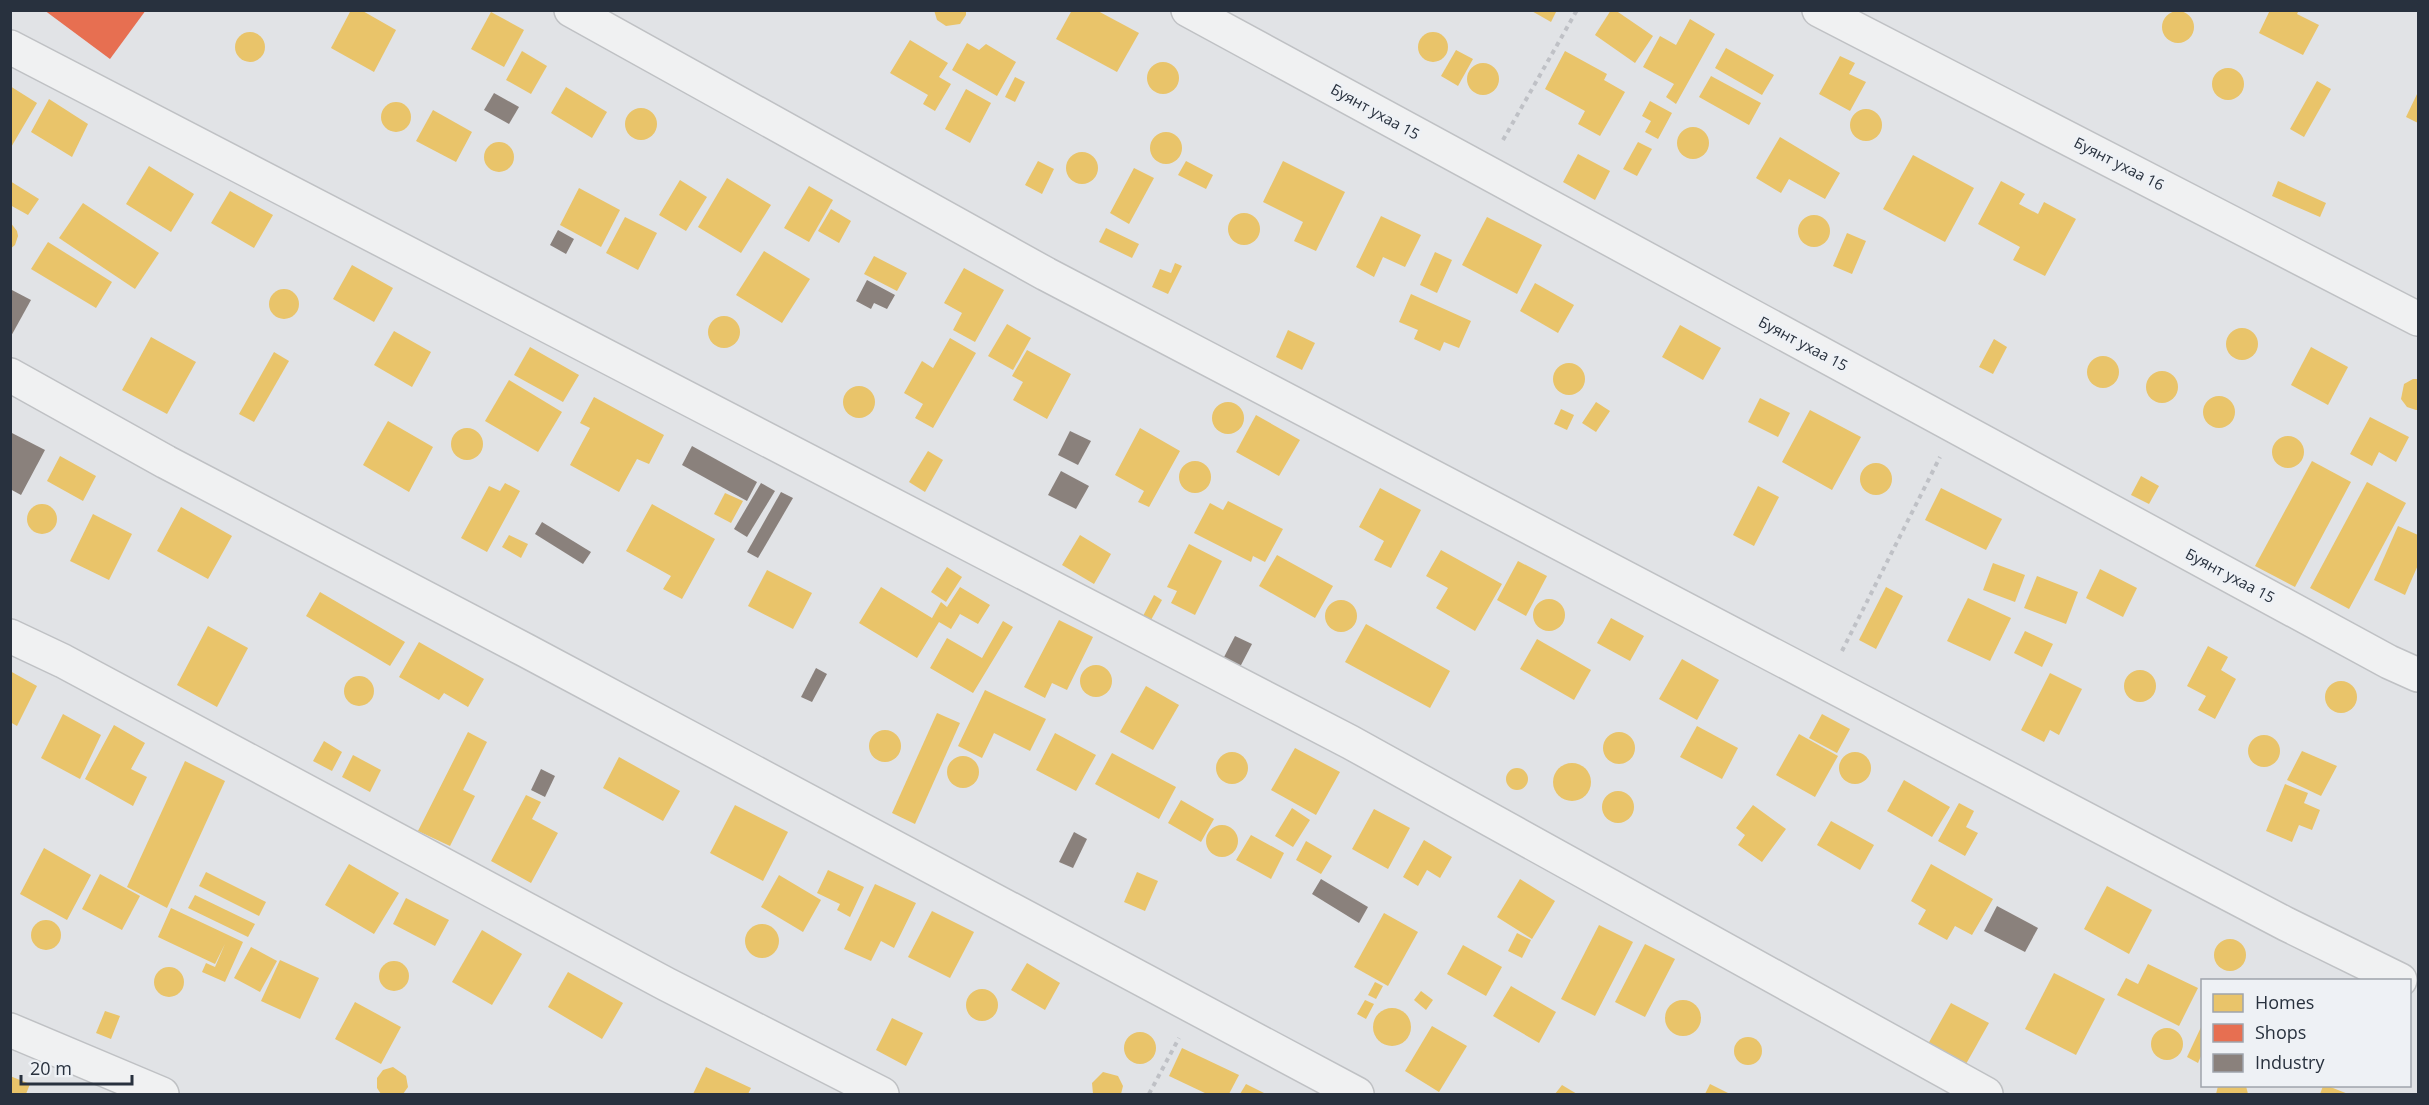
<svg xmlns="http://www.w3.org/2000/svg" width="2429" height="1105" font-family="'Open Sans',sans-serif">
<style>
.homes{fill:#e9c46a}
.shops{fill:#e76f51}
.industry{fill:#8a817c}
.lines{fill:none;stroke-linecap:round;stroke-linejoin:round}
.street-casing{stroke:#bfc1c4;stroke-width:36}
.path{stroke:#bfc1c6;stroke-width:4;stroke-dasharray:4.5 4.5;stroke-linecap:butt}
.street{stroke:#f0f1f2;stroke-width:33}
.labels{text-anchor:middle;stroke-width:6;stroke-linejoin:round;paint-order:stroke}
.street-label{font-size:15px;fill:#28313e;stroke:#eef1f5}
</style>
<rect width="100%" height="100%" fill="#e1e3e6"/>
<g class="homes">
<path d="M351 10H361L396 30 374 72 331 48Z"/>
<path d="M934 10H966V15L960 24 946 26 937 20Z"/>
<path d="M1072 10H1096L1139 33 1117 72 1056 39Z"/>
<path d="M1530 10H1557L1551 22Z"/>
<path d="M1611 10H1615L1653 36 1635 63 1595 35Z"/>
<path d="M2270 10H2299L2297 14 2319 25 2303 55 2259 33Z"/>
<circle cx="2178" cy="27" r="16"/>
<path d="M491 12 524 30 504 67 471 49Z"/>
<path d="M1690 19 1715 34 1676 104 1666 97 1674 84 1643 67 1660 36 1676 45Z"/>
<circle cx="1433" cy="47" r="15"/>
<circle cx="250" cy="47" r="15"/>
<path d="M910 40 948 63 939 77 951 84 935 111 923 104 928 95 890 73Z"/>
<path d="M967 43 979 50 986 44 1016 62 997 96 952 70Z"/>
<path d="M1726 48 1774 75 1762 95 1715 68Z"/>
<path d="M1456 50 1473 59 1458 86 1441 76Z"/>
<path d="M522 51 547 66 531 94 506 80Z"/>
<path d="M1565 51 1607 74 1604 80 1625 92 1600 136 1578 124 1585 111 1545 89Z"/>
<path d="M1840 56 1855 63 1849 74 1866 82 1850 111 1819 94Z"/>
<circle cx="1163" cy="78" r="16"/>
<circle cx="1483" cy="79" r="16"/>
<circle cx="2228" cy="84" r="16"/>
<path d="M1711 76 1761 103 1749 125 1699 97Z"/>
<path d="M1015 77 1025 82 1015 102 1005 97Z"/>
<path d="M2317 81 2331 89 2304 137 2290 129Z"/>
<path d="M10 86 37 103 10 149Z"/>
<path d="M566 87 607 112 592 138 551 113Z"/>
<path d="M966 89 991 103 970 143 945 129Z"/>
<path d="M2418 92V123L2406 117Z"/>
<path d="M49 99 88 124 72 157 31 132Z"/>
<path d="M1650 101 1672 113 1658 139 1645 132 1651 121 1642 116Z"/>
<circle cx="396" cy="117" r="15"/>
<circle cx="641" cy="124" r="16"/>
<circle cx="1866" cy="125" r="16"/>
<path d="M433 110 472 132 456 162 416 141Z"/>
<circle cx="1693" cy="143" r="16"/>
<circle cx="1166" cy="148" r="16"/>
<path d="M1780 137 1840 173 1825 199 1789 179 1781 193 1756 178Z"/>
<circle cx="499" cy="157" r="15"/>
<path d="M1638 142 1652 149 1637 176 1623 169Z"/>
<circle cx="1082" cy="168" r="16"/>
<path d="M1578 154 1610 171 1595 200 1563 182Z"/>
<path d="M1913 155 1974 188 1945 242 1883 209Z"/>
<path d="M1038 161 1054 169 1042 194 1025 185Z"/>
<path d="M1186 161 1213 175 1206 189 1178 175Z"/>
<path d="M1283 161 1345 192 1316 251 1294 241 1303 222 1263 202Z"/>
<path d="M149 166 194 194 171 232 126 204Z"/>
<path d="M1134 168 1154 178 1129 224 1110 213Z"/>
<path d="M727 178 771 205 741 253 698 227Z"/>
<path d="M680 180 707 197 686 231 659 215Z"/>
<path d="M10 181 39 199 28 215 10 205Z"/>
<path d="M2001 181 2025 194 2019 204 2038 214 2044 202 2076 219 2045 276 2013 260 2020 247 1978 224Z"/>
<path d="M2278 181 2326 203 2320 217 2272 196Z"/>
<path d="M809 186 833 200 809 242 784 228Z"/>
<path d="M579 188 620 210 601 247 560 225Z"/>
<path d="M230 191 273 215 254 248 211 223Z"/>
<path d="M83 203 159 253 135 289 59 238Z"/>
<path d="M831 209 851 221 839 243 818 231Z"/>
<circle cx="1244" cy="229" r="16"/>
<circle cx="1814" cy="231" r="16"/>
<path d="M1381 216 1421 235 1405 267 1383 257 1374 277 1356 267Z"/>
<path d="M625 217 657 233 638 270 606 253Z"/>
<path d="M1487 217 1542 245 1517 294 1462 265Z"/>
<path d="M10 222 17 231 18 236 15 245 10 249Z"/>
<path d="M1106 228 1139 244 1132 258 1099 242Z"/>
<path d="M1847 233 1866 241 1852 274 1833 266Z"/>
<path d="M48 242 112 282 96 308 31 269Z"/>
<path d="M764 251 810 279 782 323 736 295Z"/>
<path d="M1435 252 1452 260 1437 293 1420 285Z"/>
<path d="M874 256 907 273 897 291 864 274Z"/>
<path d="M1175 263 1182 266 1168 294 1152 287 1160 269 1171 273Z"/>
<path d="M352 265 393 288 374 322 333 299Z"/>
<path d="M964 268 1004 290 975 342 953 330 962 313 944 303Z"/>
<path d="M1535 283 1574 305 1558 333 1520 311Z"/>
<circle cx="284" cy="304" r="15"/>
<path d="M1411 294 1471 321 1459 348 1444 342 1440 351 1414 339 1418 330 1399 322Z"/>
<circle cx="724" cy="332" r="16"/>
<path d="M1007 324 1031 338 1013 370 988 356Z"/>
<path d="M1680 325 1721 348 1703 380 1662 357Z"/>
<circle cx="2242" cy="344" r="16"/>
<path d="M1288 330 1315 343 1302 370 1276 357Z"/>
<path d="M394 331 431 352 412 387 374 365Z"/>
<path d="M151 337 196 362 167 414 122 390Z"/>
<path d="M950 338 976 353 933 428 915 418 923 404 904 393 922 361 933 368Z"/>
<path d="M1994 339 2007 347 1993 374 1979 367Z"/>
<path d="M530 347 579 375 563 402 514 375Z"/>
<path d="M2311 347 2348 367 2328 405 2291 385Z"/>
<path d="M1027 350 1071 374 1047 419 1013 400 1023 382 1012 376Z"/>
<path d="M274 352 289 361 254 422 239 414Z"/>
<circle cx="2103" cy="372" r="16"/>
<circle cx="1569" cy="379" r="16"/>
<circle cx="2162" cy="387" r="16"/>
<path d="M2413 379H2418V410H2416L2407 407 2401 399 2404 384Z"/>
<path d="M509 380 562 412 538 452 485 421Z"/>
<circle cx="859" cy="402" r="16"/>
<circle cx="2219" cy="412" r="16"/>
<path d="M594 397 664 435 649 464 637 459 619 492 570 465 590 428 580 423Z"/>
<path d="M1760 398 1790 413 1778 437 1748 422Z"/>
<path d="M1596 402 1610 411 1596 432 1582 423Z"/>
<circle cx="1228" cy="418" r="16"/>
<path d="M1561 409 1574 415 1567 430 1554 424Z"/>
<path d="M1810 410 1861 437 1832 490 1782 462Z"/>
<path d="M1256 415 1300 440 1279 476 1236 452Z"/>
<path d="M2370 417 2409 437 2396 462 2379 452 2372 466 2350 454Z"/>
<path d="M388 421 433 447 409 492 363 465Z"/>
<path d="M1140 428 1180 451 1149 507 1138 502 1144 491 1115 475Z"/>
<circle cx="467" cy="444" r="16"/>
<circle cx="2288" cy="452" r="16"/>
<path d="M928 451 943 460 925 492 909 482Z"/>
<path d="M60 456 96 476 83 501 47 481Z"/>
<path d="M2312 461 2351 482 2295 587 2255 566Z"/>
<circle cx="1195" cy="477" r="16"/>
<circle cx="1876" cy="479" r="16"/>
<path d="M2141 476 2159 486 2149 504 2131 495Z"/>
<path d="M2367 482 2406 503 2349 609 2310 588Z"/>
<path d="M505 483 520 491 487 552 461 538 489 486 500 491Z"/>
<path d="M1758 486 1779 497 1754 546 1733 535Z"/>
<path d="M1380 488 1421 510 1391 568 1374 560 1384 541 1359 527Z"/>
<path d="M1941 488 2002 519 1986 550 1925 520Z"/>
<path d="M725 493 743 501 731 523 714 514Z"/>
<path d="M1228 501 1283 529 1265 562 1253 556 1251 562 1194 533 1210 503 1223 510Z"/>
<circle cx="42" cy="519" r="15"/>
<path d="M652 504 715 539 682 599 663 589 671 576 626 551Z"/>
<path d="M181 507 232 536 208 579 157 551Z"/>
<path d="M93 514 132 534 109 580 70 561Z"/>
<path d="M2398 526 2418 535V565L2405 595 2374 580Z"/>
<path d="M509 535 528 544 521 558 502 547Z"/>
<path d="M1080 535 1111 554 1094 584 1062 565Z"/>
<path d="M1189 544 1222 561 1195 615 1171 603 1177 591 1167 587Z"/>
<path d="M1441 550 1502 584 1475 631 1436 608 1448 588 1426 576Z"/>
<path d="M1277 555 1333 586 1315 618 1259 586Z"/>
<path d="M1518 561 1547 576 1526 616 1497 600Z"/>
<path d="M1993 563 2025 575 2015 602 1983 590Z"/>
<path d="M947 567 962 577 946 602 931 592Z"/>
<path d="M2100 569 2137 588 2123 617 2086 598Z"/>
<path d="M767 570 812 593 793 629 748 606Z"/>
<path d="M2037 576 2078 592 2066 624 2024 608Z"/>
<path d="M881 587 932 618 941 602 947 607 960 587 990 605 978 624 960 614 951 629 939 622 917 658 859 623Z"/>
<path d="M1886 587 1903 596 1876 649 1859 640Z"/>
<path d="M320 592 405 642 390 666 306 616Z"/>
<path d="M1154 595 1162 600 1151 620 1143 616Z"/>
<path d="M1968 598 2011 618 1990 661 1947 641Z"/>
<circle cx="1549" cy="615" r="16"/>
<circle cx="1341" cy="616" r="16"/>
<path d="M1611 618 1644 636 1630 661 1597 643Z"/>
<path d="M1059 620 1093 637 1067 690 1052 683 1045 698 1024 687Z"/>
<path d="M1003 621 1013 627 973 693 930 668 947 638 982 658Z"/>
<path d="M1366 624 1450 671 1430 708 1345 662Z"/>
<path d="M208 626 248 648 217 707 177 685Z"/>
<path d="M2025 631 2053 644 2042 667 2014 653Z"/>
<path d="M1537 639 1591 670 1574 700 1520 669Z"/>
<path d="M419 642 484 679 468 707 444 693 439 700 399 677Z"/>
<path d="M2208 646 2228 657 2221 670 2236 679 2215 719 2198 710 2206 696 2187 686Z"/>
<path d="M1682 659 1719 680 1697 720 1659 699Z"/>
<circle cx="1096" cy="681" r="16"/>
<circle cx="2140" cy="686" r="16"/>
<path d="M10 671 37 686 17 726 10 722Z"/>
<path d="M2050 673 2082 689 2059 735 2050 730 2044 742 2021 730Z"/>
<circle cx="359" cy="691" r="15"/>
<circle cx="2341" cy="697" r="16"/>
<path d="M1146 686 1179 705 1153 750 1120 732Z"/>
<path d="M985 690 1046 719 1030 751 994 733 982 758 958 746Z"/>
<path d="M937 713 960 723 915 824 892 813Z"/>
<path d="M63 714 101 735 80 779 41 758Z"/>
<path d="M1822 714 1850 729 1837 753 1809 738Z"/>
<path d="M114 725 145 743 131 769 147 777 133 806 85 779Z"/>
<path d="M1697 726 1738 748 1722 779 1680 757Z"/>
<circle cx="885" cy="746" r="16"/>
<path d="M468 732 487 742 463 790 475 796 450 846 418 831Z"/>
<circle cx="1619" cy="748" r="16"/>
<path d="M1055 733 1096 755 1076 791 1036 770Z"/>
<path d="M1799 734 1838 756 1815 797 1776 775Z"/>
<circle cx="2264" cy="751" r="16"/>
<path d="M324 741 342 752 332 771 313 761Z"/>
<path d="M1295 748 1340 772 1316 815 1271 790Z"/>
<path d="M2302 751 2337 766 2321 796 2287 780Z"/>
<circle cx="1855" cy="768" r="16"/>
<circle cx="1232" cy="768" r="16"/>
<path d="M1112 753 1176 787 1159 819 1095 784Z"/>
<path d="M353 755 381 770 370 792 342 777Z"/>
<circle cx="963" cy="772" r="16"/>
<path d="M619 757 680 791 663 821 603 788Z"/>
<path d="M185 761 225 781 167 908 127 887Z"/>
<circle cx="1572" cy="782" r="19"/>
<circle cx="1517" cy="779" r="11"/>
<path d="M1904 780 1950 807 1932 837 1887 811Z"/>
<path d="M2285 784 2308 793 2304 803 2320 810 2312 830 2299 825 2292 842 2266 831Z"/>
<circle cx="1618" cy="807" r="16"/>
<path d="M526 795 541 802 532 819 558 833 531 883 491 861Z"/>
<path d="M1181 800 1214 819 1201 842 1168 823Z"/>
<path d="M1959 803 1974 811 1966 827 1978 833 1965 856 1938 841Z"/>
<path d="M735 805 788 832 763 881 710 853Z"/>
<path d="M1753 805 1786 829 1762 862 1738 845 1745 835 1736 828Z"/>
<path d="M1292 808 1310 820 1293 847 1275 836Z"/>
<path d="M1374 809 1410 828 1388 869 1352 849Z"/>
<path d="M1831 821 1874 845 1860 870 1817 845Z"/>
<circle cx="1222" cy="841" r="16"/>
<path d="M1251 835 1284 853 1271 879 1236 860Z"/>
<path d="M1424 840 1452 857 1440 878 1427 870 1418 886 1403 877Z"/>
<path d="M1306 841 1332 856 1321 874 1296 860Z"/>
<path d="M44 848 91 875 67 920 20 894Z"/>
<path d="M349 864 399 893 374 934 325 905Z"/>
<path d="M1931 864 1993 899 1972 935 1955 926 1947 940 1918 924 1926 910 1911 901Z"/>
<path d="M828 870 864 887 850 917 837 910 840 904 817 893Z"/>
<path d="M206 872 266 902 259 916 199 886Z"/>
<path d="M1137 872 1158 881 1145 911 1124 902Z"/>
<path d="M100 874 140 896 122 930 82 909Z"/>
<path d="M779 875 821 900 803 932 761 907Z"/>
<path d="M1520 879 1555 901 1532 939 1497 917Z"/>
<path d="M875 884 916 903 894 948 881 941 871 961 844 949Z"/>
<path d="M2107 886 2152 910 2129 954 2084 929Z"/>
<path d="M195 895 255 924 248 937 188 908Z"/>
<path d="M406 898 449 920 435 946 393 924Z"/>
<path d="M171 908 243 942 225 982 202 972 206 963 215 967 225 944 215 964 158 937Z"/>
<path d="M932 911 974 932 950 978 908 957Z"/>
<path d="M1384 913 1418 932 1388 986 1354 967Z"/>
<circle cx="46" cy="935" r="15"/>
<circle cx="762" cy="941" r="17"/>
<path d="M1599 925 1633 942 1595 1016 1561 999Z"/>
<path d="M482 930 522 954 492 1005 452 982Z"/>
<path d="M1517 933 1531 940 1522 958 1508 951Z"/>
<circle cx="2230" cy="955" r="16"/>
<path d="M1645 944 1675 959 1645 1017 1615 1002Z"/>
<path d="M1463 945 1502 967 1486 996 1447 974Z"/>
<path d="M251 947 277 961 260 992 234 978Z"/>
<path d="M280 960 319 978 300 1019 261 1001Z"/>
<circle cx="394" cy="976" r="15"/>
<path d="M1027 963 1060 983 1045 1010 1011 990Z"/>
<path d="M2148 964 2198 988 2179 1026 2117 995 2126 978 2138 984Z"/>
<circle cx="169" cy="982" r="15"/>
<path d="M568 972 623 1003 602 1039 548 1007Z"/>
<path d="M2054 973 2105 999 2076 1055 2025 1029Z"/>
<path d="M1375 982 1383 986 1376 999 1368 995Z"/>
<path d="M1511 986 1556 1012 1539 1043 1493 1016Z"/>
<circle cx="982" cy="1005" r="16"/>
<path d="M1421 991 1433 1000 1426 1010 1414 1000Z"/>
<circle cx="1683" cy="1018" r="18"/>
<path d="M1365 1000 1374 1004 1366 1019 1357 1014Z"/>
<path d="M355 1002 401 1027 381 1064 335 1039Z"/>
<path d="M1951 1003 1989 1023 1966 1064 1928 1044Z"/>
<circle cx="1392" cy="1027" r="19"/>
<path d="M105 1011 120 1016 111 1039 96 1033Z"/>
<path d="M892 1018 923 1033 906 1066 876 1050Z"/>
<path d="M2202 1025V1054L2198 1063 2187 1057Z"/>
<path d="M1432 1026 1467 1046 1439 1092 1405 1071Z"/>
<circle cx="2167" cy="1044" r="16"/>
<circle cx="1140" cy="1048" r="16"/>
<circle cx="1748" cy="1051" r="14"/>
<path d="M1182 1048 1239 1075 1229 1094H1207L1169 1076Z"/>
<path d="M393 1067 406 1076 408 1087 403 1094H381L377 1088V1078L383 1070Z"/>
<path d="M706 1067 751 1088 748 1094H693Z"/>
<path d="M1103 1072 1118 1076 1123 1086 1121 1094H1093L1092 1083Z"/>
<path d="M10 1076 30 1084 26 1094H10Z"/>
<path d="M1246 1084 1266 1094H1240Z"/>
<path d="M1710 1084 1730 1094H1705Z"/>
<path d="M1562 1085 1577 1094H1555Z"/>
<path d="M2218 1086H2246L2248 1094H2216Z"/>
<path d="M2323 1086H2328L2348 1094H2320Z"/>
</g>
<path class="shops" d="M44 10H146L110 59Z"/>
<g class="industry">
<path d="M494 93 519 107 509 124 484 110Z"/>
<path d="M558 230 574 239 566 254 550 245Z"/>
<path d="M867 280 895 295 887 309 874 303 871 309 856 301Z"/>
<path d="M10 289 31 300 10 338Z"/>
<path d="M1070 431 1091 441 1078 465 1058 455Z"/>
<path d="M10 432 45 450 21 495 10 489Z"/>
<path d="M692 446 757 482 747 501 682 465Z"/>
<path d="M1061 471 1089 486 1076 509 1048 495Z"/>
<path d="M761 483 775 491 747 537 734 529Z"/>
<path d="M781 492 793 498 758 558 747 552Z"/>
<path d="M542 522 591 552 583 564 535 534Z"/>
<path d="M1235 636 1252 644 1240 667 1223 659Z"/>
<path d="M816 668 827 674 812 702 801 697Z"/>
<path d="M541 769 555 776 545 797 531 790Z"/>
<path d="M1074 832 1087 839 1073 868 1059 862Z"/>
<path d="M1321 879 1368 907 1359 923 1312 894Z"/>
<path d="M1997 906 2038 928 2025 952 1984 931Z"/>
</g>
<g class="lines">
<g class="street-casing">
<g id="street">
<path d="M571 10 1046 274 2286 924 2400 980"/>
<path d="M1188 10 2389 662 2418 675"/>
<path d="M1819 10 2418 319"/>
<path d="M10 47 1350 742 1986 1094"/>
<path d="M10 375 166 462 525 650 1357 1094"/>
<path d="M10 636 63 661 666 984 882 1094"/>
<path d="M10 1030 162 1094"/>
</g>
</g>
<g class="path">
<path d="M1503 140 1577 10"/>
<path d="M1842 651 1940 457"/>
<path d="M1149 1094 1179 1038"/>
</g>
<use href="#street" class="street"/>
</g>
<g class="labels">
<g class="street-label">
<text transform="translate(1375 112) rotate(29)" y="5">Буянт ухаа 15</text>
<text transform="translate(2119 164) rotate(27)" y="5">Буянт ухаа 16</text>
<text transform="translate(1803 344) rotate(28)" y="5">Буянт ухаа 15</text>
<text transform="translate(2230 576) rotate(28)" y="5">Буянт ухаа 15</text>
</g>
</g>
<rect width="2429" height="1105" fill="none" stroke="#28313e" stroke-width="24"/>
<rect x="2201" y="979" width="210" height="108" fill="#eef1f5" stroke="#9fa4ac" stroke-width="1.5"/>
<rect x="2213" y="994" width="30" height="18" fill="#e9c46a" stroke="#9fa4ac" stroke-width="1.5"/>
<text x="2255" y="1009" font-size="18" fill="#28313e">Homes</text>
<rect x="2213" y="1024" width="30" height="18" fill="#e76f51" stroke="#9fa4ac" stroke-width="1.5"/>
<text x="2255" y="1039" font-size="18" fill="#28313e">Shops</text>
<rect x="2213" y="1054" width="30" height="18" fill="#8a817c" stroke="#9fa4ac" stroke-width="1.5"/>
<text x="2255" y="1069" font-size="18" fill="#28313e">Industry</text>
<path d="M21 1075v9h111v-9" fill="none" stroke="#28313e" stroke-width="3"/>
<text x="30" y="1075" font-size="18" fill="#28313e" stroke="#eef1f5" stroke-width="4.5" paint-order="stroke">20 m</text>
</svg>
